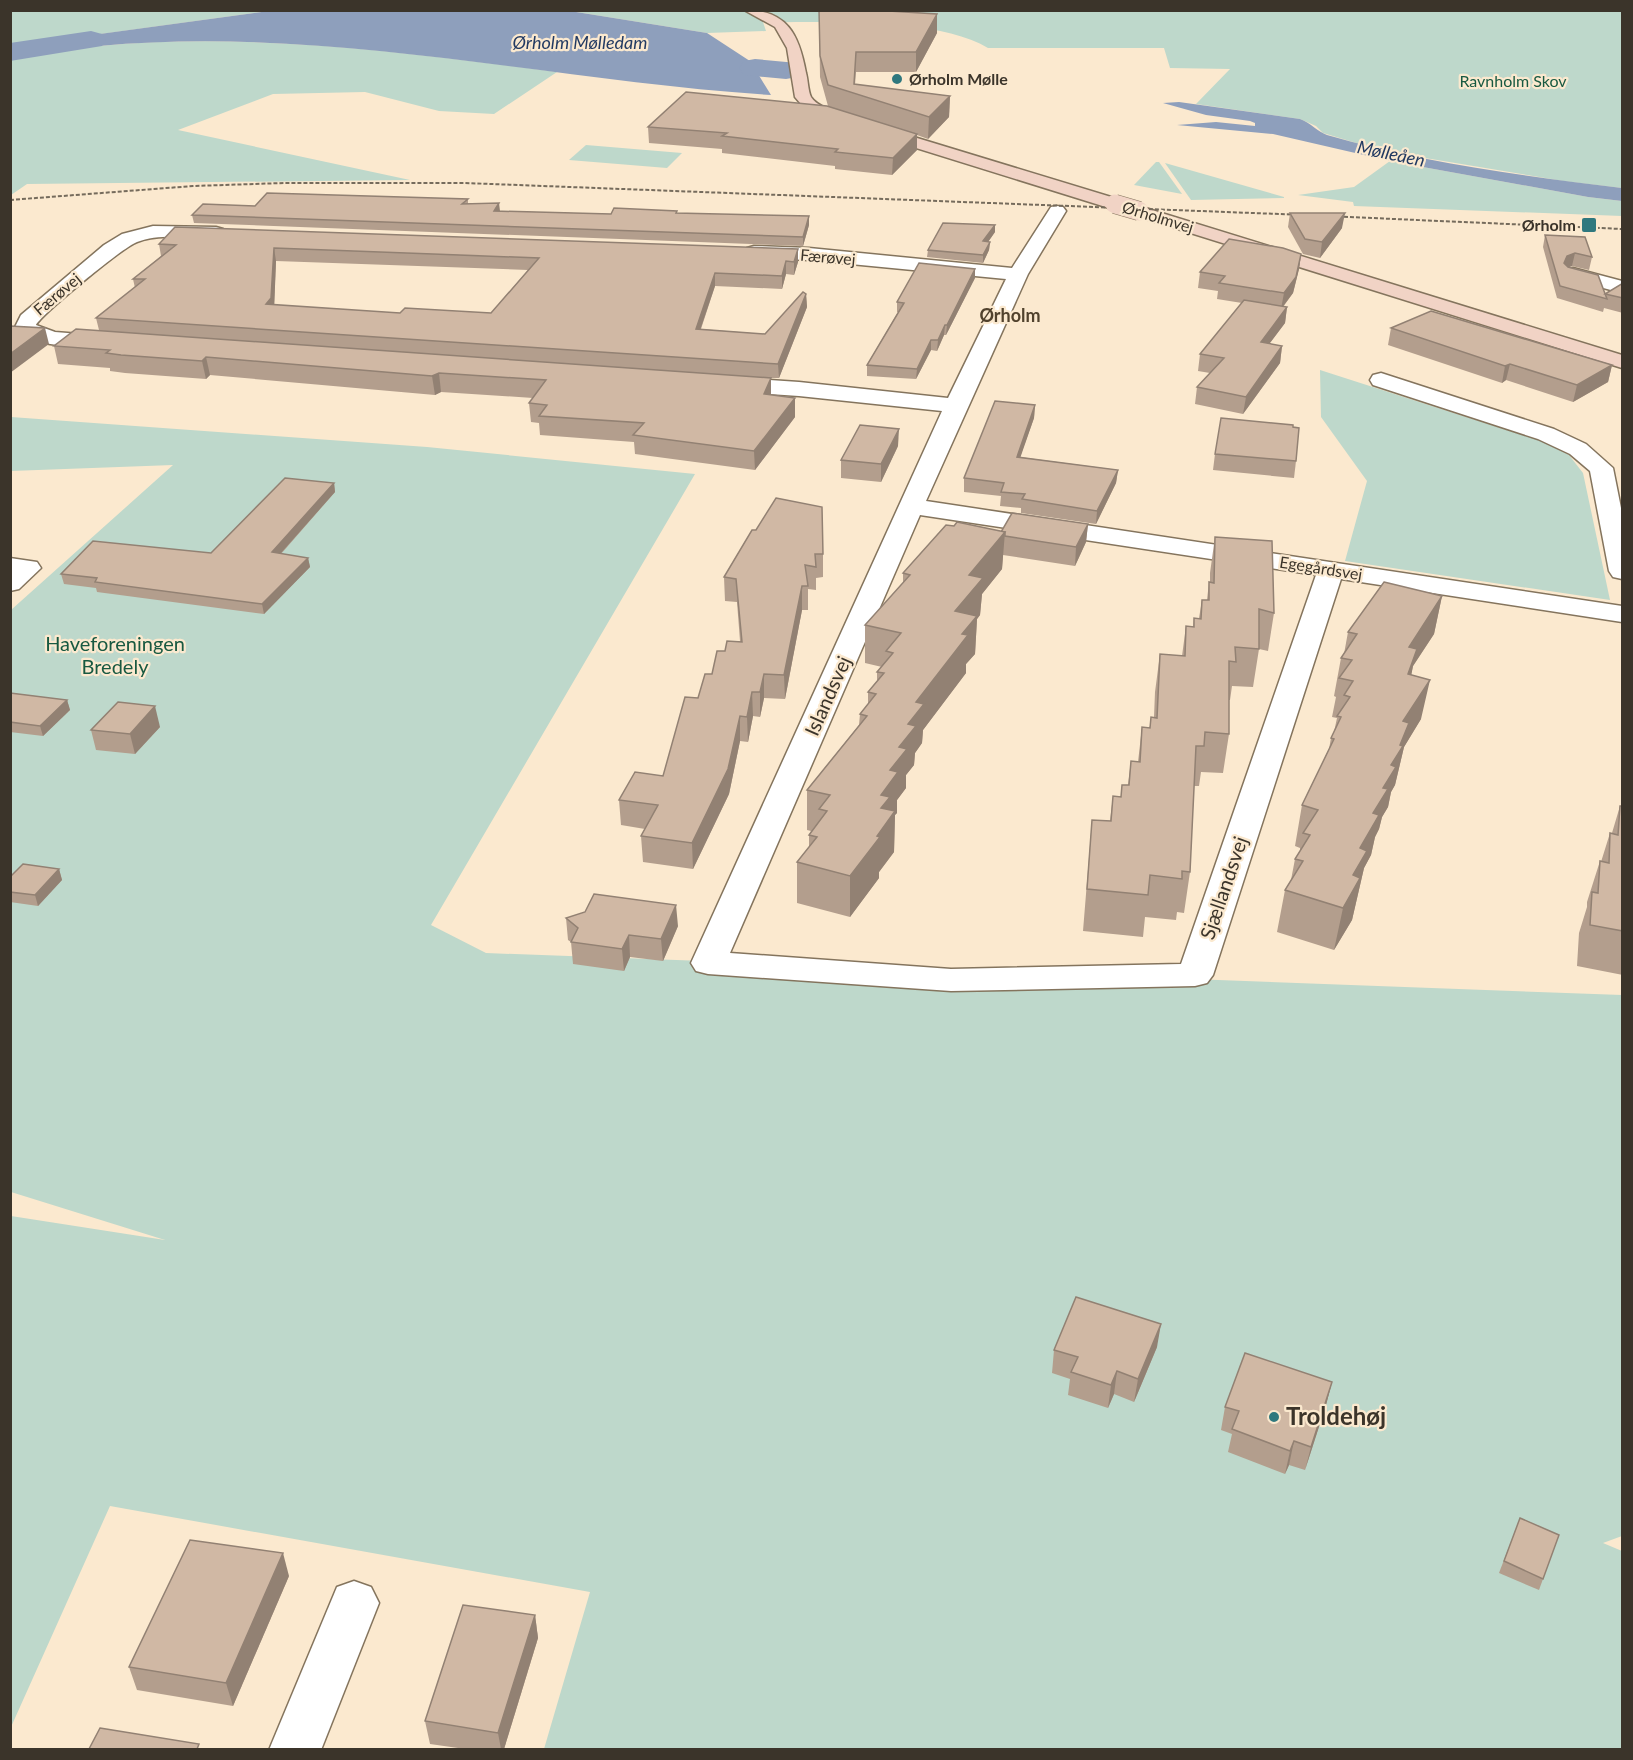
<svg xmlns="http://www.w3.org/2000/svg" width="1633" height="1760" font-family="Lato,sans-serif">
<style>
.green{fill:#bed8cb}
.water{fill:#8e9fbc}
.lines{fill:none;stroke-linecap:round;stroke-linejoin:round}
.river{fill:#8e9fbc;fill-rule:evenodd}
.street-casing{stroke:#84745d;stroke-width:3}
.secondary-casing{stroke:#84745d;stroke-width:3}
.street{fill:#fff;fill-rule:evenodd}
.secondary{fill:#f1d3c5;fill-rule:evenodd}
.rail{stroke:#756b5c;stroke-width:2;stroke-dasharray:4 2;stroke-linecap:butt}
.secondary-bridge-casing{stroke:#84745d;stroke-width:20;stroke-linecap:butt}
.secondary-bridge{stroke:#f1d3c5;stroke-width:19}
.wall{fill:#b39e8d;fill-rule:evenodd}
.shaded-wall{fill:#928173}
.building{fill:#d0b8a4;stroke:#928173;stroke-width:1.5;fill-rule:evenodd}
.poi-dot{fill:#2f787e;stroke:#fbe9cf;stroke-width:2}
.labels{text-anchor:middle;stroke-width:4.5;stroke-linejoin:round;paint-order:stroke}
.far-poi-label{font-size:16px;font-weight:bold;fill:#3b342a;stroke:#fbe9cf;text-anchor:start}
.far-park-label{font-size:16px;fill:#185941;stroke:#fbe9cf}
.far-street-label{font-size:16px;fill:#3b342a;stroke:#fbe9cf}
.far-water-label{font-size:18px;font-style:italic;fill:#223a62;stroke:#fbe9cf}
.far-quarter-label{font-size:18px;font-weight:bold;fill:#51422d;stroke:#fbe9cf}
.park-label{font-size:20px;fill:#185941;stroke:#fbe9cf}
.street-label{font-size:20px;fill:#3b342a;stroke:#fbe9cf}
.near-poi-label{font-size:24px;font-weight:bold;fill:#3b342a;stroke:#fbe9cf;text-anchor:start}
</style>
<rect width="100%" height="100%" fill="#fbe9cf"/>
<g class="green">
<path d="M11 11H269L86 36 99 46C252 32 405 52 557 72L494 114 439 111 365 92 273 94 178 130 410 180 27 184 11 195Z"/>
<path d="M570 11H1622V188L1563 181 1383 151 1323 133 1316 126 1300 119 1196 104 1230 69 1170 68 1164 48H988C936 17 825 23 763 22L766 31 707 33Z"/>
<path d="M586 145 682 153 667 168 569 160Z"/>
<path d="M1390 161 1588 197 1622 201V216L1354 206 1353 202 1298 195 1354 187Z"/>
<path d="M1156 162H1159L1182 194 1134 185Z"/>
<path d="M1165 163 1284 197V198L1191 200Z"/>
<path d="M1320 370 1544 442 1569 455 1583 473 1610 600 1345 561 1367 481 1321 417Z"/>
<path d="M11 417 427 447 695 474 431 925 486 953 1622 995V1536L1603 1543 1622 1551V1749H544L590 1592 110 1506 11 1727V1216L165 1240 11 1192V610L173 465 11 471Z"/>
</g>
<g class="water">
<path d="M269 11H570L707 33 756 65 755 69 771 95C547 80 325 25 99 46L85 36Z"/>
<path d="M1179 102 1300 119C1311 123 1318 132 1327 135 1423 163 1524 176 1622 188V201L1588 197 1390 161 1273 134 1177 125 1216 122 1255 126V123L1250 121 1206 115 1163 103Z"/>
</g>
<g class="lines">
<g class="river">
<path d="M91 31 102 34 106 40 102 46 10 61V43Z"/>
<path d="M755 59 797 63 802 70 797 77 786 79 744 75 739 68 744 61Z"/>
</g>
<g class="street-casing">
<g id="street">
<path d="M1057 206 1063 207 1066 211 1028 274 926 501 1622 606V622L1341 579 1213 975 1207 983 1195 986 951 991 708 974 696 971 691 963 942 411 799 396 728 391 720 389 717 384 720 379 728 377 799 382 948 398 1006 279 809 260 754 258 747 256 744 252 747 248 754 246 809 248 1012 268 1051 207ZM920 515 1316 575 1181 964 951 969 730 953Z"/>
<path d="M153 226 216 227 223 229 225 233 223 237 216 239C191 238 160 233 137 242 123 247 42 314 36 325L55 332 118 337 122 341 118 345 111 347C86 346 30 350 15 327L21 315 104 245 122 234Z"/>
<path d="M1573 268 1622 281V293L1566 278 1563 274 1566 270Z"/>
<path d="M1381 373 1554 429 1586 444 1613 468 1622 513V579L1613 577 1609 571 1590 471 1570 454 1538 439 1373 385 1370 380 1373 375Z"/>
<path d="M10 558 37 562 41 568 19 589 10 591Z"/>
<path d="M354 1581 371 1587 379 1603 321 1750H269L337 1587Z"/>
</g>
</g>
<g class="secondary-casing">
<g id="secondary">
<path d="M744 10C788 10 799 35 806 73 808 80 808 91 811 97 816 105 827 108 835 113L1121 200 1124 204 1121 208H1109L823 119 806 110 795 97 787 48 775 27Z"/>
<path d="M1139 206 1622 355V368L1133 215 1130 211 1133 207Z"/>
</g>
</g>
<use href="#street" class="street"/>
<use href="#secondary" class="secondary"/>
<g class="rail">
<path d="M10 200 193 186 284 183H465L1305 215"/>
<path d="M1326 216 1622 229"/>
</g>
<g class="secondary-bridge-casing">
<path id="secondary-bridge" d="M1115 204 1139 211"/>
</g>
<use href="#secondary-bridge" class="secondary-bridge"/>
</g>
<g class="wall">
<path d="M819 10 937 33 916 72H856L855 85 950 96 949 117 928 139 917 135V150L892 175 835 169V166L722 153V149L649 143 648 127 828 106 820 77Z"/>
<path d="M468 199V204L500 211 611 214 678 213 809 225 803 246 194 223 192 215 255 206Z"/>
<path d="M1290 213 1342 228 1320 258 1303 254 1288 227Z"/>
<path d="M995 232 988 242H990L989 250 983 263 927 257 928 250Z"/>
<path d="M1545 235 1592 257 1589 270 1572 266 1568 267 1605 295V294L1623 283V313L1604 308 1603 312 1557 298 1543 247Z"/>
<path d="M159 244 798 249V262L794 275 786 274 782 289 715 286 701 329 765 334 806 294 807 307 779 378H771V395L795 398V417L755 470 635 454 634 442 540 435 539 423 531 422 529 403 533 398 441 392 435 395 210 375 206 379 125 373 110 371V368L58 364 54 346 99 330 96 318 135 288 133 279 161 256ZM276 261 528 270 491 313H400L274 305Z"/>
<path d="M1301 254 1299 269 1293 293 1283 307H1287L1285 323 1269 344 1282 346 1280 363 1243 414 1195 404 1197 387 1210 373 1198 371 1200 354 1242 303 1217 299 1218 291 1198 288 1200 272Z"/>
<path d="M975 278 946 335H944L937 351 931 350 916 379 867 376V365L898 312H897V302Z"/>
<path d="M1391 328 1612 365 1608 382 1573 402 1506 380 1502 383 1388 345Z"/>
<path d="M1035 405 1034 418 1020 457 1118 470 1116 483 1096 524 1021 513V508L1000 506 1001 496 964 492V478Z"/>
<path d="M898 446 881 482 841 478V460Z"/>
<path d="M1215 454 1296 461 1294 478 1213 470Z"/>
<path d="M334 483 335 492 281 554 308 558 310 567 264 614 97 592 96 588 64 584 61 574 211 553Z"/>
<path d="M1088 524 1086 542 1075 566 1003 555 1002 569 982 594 980 615 977 619 975 654 966 664V673L923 730 922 743 915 753 914 765 906 775V788L897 800V813L895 815 894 852 879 872V878L850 917 797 903V862L809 847V835L811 831 807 830V790L859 725 860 714 868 705V692L877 681V672L882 667 865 663V625L903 583V573L1001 532Z"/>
<path d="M752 530 823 554V577L816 578V590L808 589V610H802L785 699 764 698 760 717 753 716 748 742 740 741 729 794 693 869 643 862 641 836 645 829 621 825 619 800 663 776 698 698 725 651 740 641 737 602 725 601 724 577Z"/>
<path d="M1215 537 1274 613 1268 651 1259 649 1253 687 1232 686 1230 700H1229V734L1223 773 1201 772 1199 786H1194L1190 872 1184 913 1177 912 1176 920 1145 917 1143 937 1083 931 1092 820 1110 821 1113 796 1120 797 1128 785 1131 761 1138 762 1142 727 1149 728 1154 717 1155 692 1160 654 1182 656 1186 626 1193 627 1194 618H1199L1202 600H1207L1209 582H1210V573Z"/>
<path d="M1442 596 1434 634 1413 666 1411 675 1421 719 1404 747 1395 785 1391 792 1388 807 1382 817 1379 829 1375 837 1371 855 1364 868 1352 920 1334 950 1277 932 1285 890 1291 880 1295 859 1300 851V848L1295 846 1302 805 1329 749 1331 738 1334 732 1337 718 1332 717 1336 697 1334 696 1341 658 1344 654 1348 632Z"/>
<path d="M10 693 67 700 70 710 43 736 10 732Z"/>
<path d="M160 727 135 754 96 750 91 730Z"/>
<path d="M1623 801V975L1577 966 1579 933 1587 907V902L1600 861 1601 862 1610 833H1612L1620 806H1621Z"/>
<path d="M59 869 62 880 38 906 10 902V877Z"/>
<path d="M566 918 678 926 663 961 630 957 624 971 573 964 571 942 568 940Z"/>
<path d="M1157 1347 1134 1402 1114 1394 1108 1408 1068 1395 1070 1379 1052 1373 1054 1350Z"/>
<path d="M1332 1382 1326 1405 1305 1470 1289 1465 1285 1474 1228 1452 1232 1434 1221 1430 1225 1407Z"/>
<path d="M1520 1518 1559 1535 1539 1590 1499 1573Z"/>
<path d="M289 1576 233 1706 137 1690 129 1667Z"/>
<path d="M535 1615 538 1638 504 1749H465L430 1744 425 1721Z"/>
</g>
<g class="shaded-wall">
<path d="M937 14V33L916 72V52Z"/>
<path d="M950 96 949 117 928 139 929 117Z"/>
<path d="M917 134V150L892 175 893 158Z"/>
<path d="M499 203 500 211H494Z"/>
<path d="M1345 213 1342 228 1320 258 1322 242Z"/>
<path d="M809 216V225L803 246V237Z"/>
<path d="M995 225V232L983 249V241Z"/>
<path d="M990 242 989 250 983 263V255Z"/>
<path d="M274 248 276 261 274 312 266 304Z"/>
<path d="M798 249V262L794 275V262Z"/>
<path d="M1575 253 1572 266 1564 269V263L1567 256Z"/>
<path d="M1301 254 1299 269 1293 293 1281 309 1284 293Z"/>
<path d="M786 261V274L782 289V276Z"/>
<path d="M975 269V278L946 335 947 325Z"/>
<path d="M715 273V286L696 342V329Z"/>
<path d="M806 294 807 307 779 378 778 364Z"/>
<path d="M1287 307 1285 323 1258 359 1261 342Z"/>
<path d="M945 325 944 335 937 351 938 340Z"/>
<path d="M45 328 49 344 10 373V354Z"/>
<path d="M931 340V350L916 379 917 369Z"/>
<path d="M1282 346 1280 363 1243 414 1246 397Z"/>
<path d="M206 357 210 375 206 379 202 361Z"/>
<path d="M1510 364 1506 380 1502 383 1505 366Z"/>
<path d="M1612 365 1608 382 1573 402 1577 385Z"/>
<path d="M439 373 441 392 435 395 432 376Z"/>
<path d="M771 378V396L764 394Z"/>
<path d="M795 398V417L755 470 754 451Z"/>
<path d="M1035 405 1034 418 1016 470 1017 457Z"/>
<path d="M899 429 898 446 881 482V464Z"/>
<path d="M1118 470 1116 483 1096 524 1097 511Z"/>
<path d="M334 483 335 492 273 562 272 552Z"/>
<path d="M1088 524 1086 542 1075 566 1076 547Z"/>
<path d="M1005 532 1002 569 982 594 980 615 977 619 975 654 966 664V673L923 730 922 743 915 753 914 765 906 775V788L897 800V813L895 815 894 852 879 872V878L850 917V876L916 702 955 611 969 575Z"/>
<path d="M308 558 310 567 264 614 262 604Z"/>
<path d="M802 586V610L785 699 784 675Z"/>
<path d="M1442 596 1434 634 1413 666 1409 687 1399 713 1409 647Z"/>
<path d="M764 674V698L760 717V692Z"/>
<path d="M1430 680 1421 719 1404 747 1395 785 1391 792 1388 807 1382 817 1379 829 1375 837 1371 855 1364 868 1352 920 1334 950 1343 908 1360 848 1383 788 1403 721Z"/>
<path d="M752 692 753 716 748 742 747 717Z"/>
<path d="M67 700 70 710 43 736 40 726Z"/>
<path d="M155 706 160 727 135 754 130 734Z"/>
<path d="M740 716V741L729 794 693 869 692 843Z"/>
<path d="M59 869 62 880 38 906 35 895Z"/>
<path d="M676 905 678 926 663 961 661 939Z"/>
<path d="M629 935 630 957 624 971 622 949Z"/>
<path d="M1161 1324 1157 1347 1134 1402 1138 1379Z"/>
<path d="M1117 1371 1114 1394 1108 1408 1111 1385Z"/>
<path d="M1332 1382 1326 1405 1305 1470 1311 1447Z"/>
<path d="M1294 1441 1289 1465 1285 1474 1290 1451Z"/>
<path d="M283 1553 289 1576 233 1706 226 1683Z"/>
<path d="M535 1615 538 1638 504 1749H501L498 1733Z"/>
</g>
<g class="building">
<path d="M819 10H872L937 14 916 52H856L854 84 950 96 929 117 828 85 820 56Z"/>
<path d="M686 92 827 106 917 134 893 158 835 152 838 149 722 136 727 133 648 127Z"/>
<path d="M267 193 468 199 462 204 499 203 494 211 611 214 614 208 677 211 676 213 809 216 803 237 192 215 203 204 255 206Z"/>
<path d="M1290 213H1345L1322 242 1305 239Z"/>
<path d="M943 223 995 225 983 241 990 242 983 255 928 250Z"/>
<path d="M175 227 798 249 794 262 786 261 782 276 715 273 696 329 765 334 803 292 806 294 778 364 96 318 145 279H133L176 245 159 244ZM274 248 539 258 491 313 405 308 400 313 266 304 271 298Z"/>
<path d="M1545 235 1585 237 1592 257 1575 253 1567 256 1564 263 1568 267 1598 275 1607 299 1560 286Z"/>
<path d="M1229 239 1283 248 1301 254 1296 277 1284 293 1219 283 1225 276 1200 272Z"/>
<path d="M919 263 975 269 947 325H945L938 340H931L917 369 867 365 904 303 897 302Z"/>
<path d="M1623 283V298L1605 294Z"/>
<path d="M1244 300 1287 307 1261 342 1282 346 1246 397 1197 387 1224 358 1200 354Z"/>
<path d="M1431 311 1612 365 1577 385 1510 364 1505 366 1391 328Z"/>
<path d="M10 326 45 328 10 354Z"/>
<path d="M76 329 771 378 764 394 795 398 754 451 633 435 644 423 539 416 547 405 529 403 546 380 439 373 432 376 206 357 202 361 121 355 106 353 110 350 54 346Z"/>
<path d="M995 401 1035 405 1017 457 1118 470 1097 511 1022 499 1025 494 1001 492 1004 483 964 478Z"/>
<path d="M1221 418 1293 425V427L1299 428 1296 461 1215 454Z"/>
<path d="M860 425 899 429 881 464 841 460Z"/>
<path d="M285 478 334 483 272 552 308 558 262 604 95 582 97 578 61 574 93 541 211 553Z"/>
<path d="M776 498 822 507 823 554H815L816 567 805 565 808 586H802L784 675 764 674 760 692H752L747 717 740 716 728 769 692 843 641 836 658 805 619 800 635 772 663 776 685 697 698 698 705 674H712L717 651H725L727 641 742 642 736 579 724 577 752 530H756Z"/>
<path d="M1012 513 1088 524 1076 547 1005 536V532H1001Z"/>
<path d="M957 522 1005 532 969 575 983 578 955 611 977 616 962 634 968 635 916 702 924 704 908 724 916 726 899 747 907 749 890 770 898 772 881 795 890 797 881 808 895 811 877 836 880 837 850 876 797 862 817 837 809 835 827 811 819 809 830 795 807 790 867 716 860 714 876 694 868 692 884 673 877 672 893 653 886 651 901 633 865 625 910 575 903 573 946 525 954 526Z"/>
<path d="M1215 537 1272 541 1274 613 1259 609V649L1235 647 1236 662 1229 661V734L1205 732 1204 746H1196L1190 872 1182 871V879L1150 875 1148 895 1087 889 1092 820 1111 821 1113 796 1121 797 1122 785H1129L1131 761 1140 762 1142 727 1150 728 1151 717 1157 718 1160 654 1185 656 1186 626 1194 627V618L1201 619 1202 600H1209V582L1214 583Z"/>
<path d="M1384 582 1442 596 1409 647 1417 649 1408 674 1430 680 1403 721 1409 723 1400 745 1403 746 1391 765 1396 767 1383 788 1388 789 1373 813 1379 815 1360 848 1367 851 1353 875 1360 878 1343 908 1285 890 1303 861 1295 859 1310 835 1303 833 1318 810 1302 805 1334 739 1331 738 1341 717 1337 716 1350 697 1344 695 1353 681 1339 678 1352 660 1341 658 1357 634 1348 632Z"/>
<path d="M10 693 67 700 40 726 10 722Z"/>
<path d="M118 702 155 706 130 734 91 730Z"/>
<path d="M1620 806H1623V931L1590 925 1592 892 1598 893 1600 861 1609 863 1610 833 1618 835Z"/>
<path d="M23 864 59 869 35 895 10 892V877Z"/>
<path d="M594 894 676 905 661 939 629 935 622 949 571 942 578 928 566 918 585 912Z"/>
<path d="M1076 1297 1161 1324 1138 1379 1117 1371 1111 1385 1071 1372 1078 1357 1054 1350Z"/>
<path d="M1245 1353 1332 1382 1311 1447 1294 1441 1290 1451 1232 1429 1239 1411 1225 1407Z"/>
<path d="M1520 1518 1559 1535 1543 1579 1504 1561Z"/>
<path d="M190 1540 283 1553 226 1683 129 1667Z"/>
<path d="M463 1605 535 1615 498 1733 425 1721Z"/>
<path d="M100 1728 199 1744 197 1749H89Z"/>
</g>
<g class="poi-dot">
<circle cx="897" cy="79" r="6"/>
<rect x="1581" y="217" width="16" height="16" rx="3"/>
<circle cx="1274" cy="1417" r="6"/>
</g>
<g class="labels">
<g class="far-poi-label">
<text x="909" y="85">Ørholm Mølle</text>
<text x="1576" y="231" text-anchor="end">Ørholm</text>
</g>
<g class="far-park-label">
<text x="1513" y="87">Ravnholm Skov</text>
</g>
<g class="far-street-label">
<text transform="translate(1158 217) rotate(17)" y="6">Ørholmvej</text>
<text transform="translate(828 257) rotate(5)" y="6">Færøvej</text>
<text transform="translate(57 294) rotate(-40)" y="6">Færøvej</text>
<text transform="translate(1321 568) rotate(9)" y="6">Egegårdsvej</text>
</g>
<g class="far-water-label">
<text x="580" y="49">Ørholm Mølledam</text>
<text transform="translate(1391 154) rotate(12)" y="6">Mølleåen</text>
</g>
<g class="far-quarter-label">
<text x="1010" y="322">Ørholm</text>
</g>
<g class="park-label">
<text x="115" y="651">Haveforeningen<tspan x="115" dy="23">Bredely</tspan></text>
</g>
<g class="street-label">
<text transform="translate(828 696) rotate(-66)" y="7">Islandsvej</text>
<text transform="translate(1224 888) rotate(-71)" y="7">Sjællandsvej</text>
</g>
<g class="near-poi-label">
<text x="1286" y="1425">Troldehøj</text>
</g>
</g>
<rect width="1633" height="1760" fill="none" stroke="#3b342a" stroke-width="24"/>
</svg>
